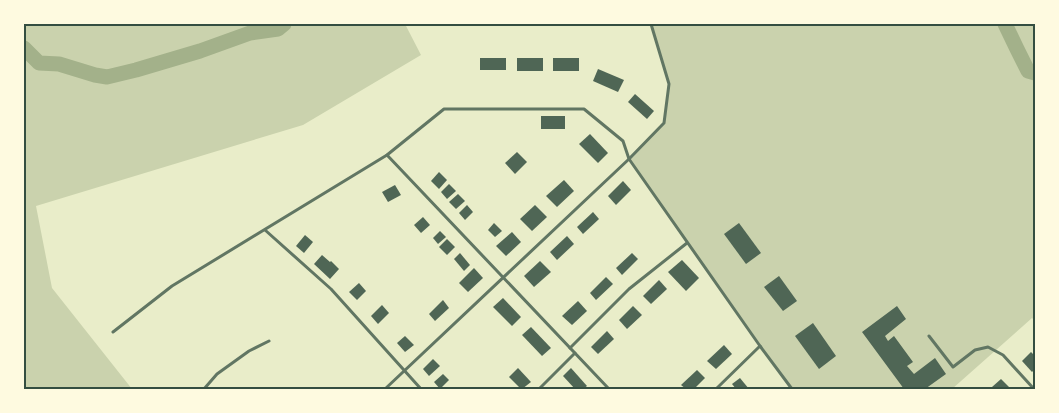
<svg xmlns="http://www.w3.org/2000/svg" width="1059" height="413" font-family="'DejaVu Sans',sans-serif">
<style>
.green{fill:#cad2ad}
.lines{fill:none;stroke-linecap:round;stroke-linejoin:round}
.river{stroke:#a3b18a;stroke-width:15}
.building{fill:#4f6655}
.minor{stroke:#617663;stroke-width:3}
.neatline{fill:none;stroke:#344e41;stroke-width:2}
</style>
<rect width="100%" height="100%" fill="#e9edc9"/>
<g class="green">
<path d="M24 24H405L421 55 303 125 36 206 52 288 132 389H24Z"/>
<path d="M651 24H1035V321L1032 318 952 389H792L629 159 664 123 669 84Z"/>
</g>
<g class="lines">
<g class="river">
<path d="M1005 24 1017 49 1028 71 1035 73"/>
<path d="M24 48 39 63 59 64 95 75 107 77 136 70 200 51 250 33 278 29 284 24"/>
</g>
</g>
<g class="building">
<rect x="480" y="58" width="26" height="12"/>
<rect x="517" y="58" width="26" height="13"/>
<rect x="553" y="58" width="26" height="13"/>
<path d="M598 69 624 80 618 92 593 81Z"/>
<path d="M635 94 654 111 647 119 628 102Z"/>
<rect x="541" y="116" width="24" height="13"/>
<path d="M590 134 608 153 598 163 579 144Z"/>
<path d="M517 152 527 162 515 174 505 163Z"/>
<path d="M439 172 447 180 439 189 431 181Z"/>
<path d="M564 180 574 191 557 207 546 196Z"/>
<path d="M623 181 631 190 616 205 608 196Z"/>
<path d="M449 184 456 191 447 199 441 192Z"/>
<path d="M395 185 401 195 388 202 382 192Z"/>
<path d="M458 194 465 201 456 209 449 202Z"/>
<path d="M467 205 473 212 465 220 459 213Z"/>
<path d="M535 205 547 217 532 231 520 219Z"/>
<path d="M593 212 599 219 583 234 577 227Z"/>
<path d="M423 217 430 225 421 233 414 225Z"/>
<path d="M494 223 502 231 495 237 488 230Z"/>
<path d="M739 223 761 253 746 264 724 234Z"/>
<path d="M440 231 446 237 438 244 433 238Z"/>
<path d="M512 232 521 242 506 256 496 246Z"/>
<path d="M305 235 313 242 304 253 296 246Z"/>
<path d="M567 236 574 244 557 260 550 252Z"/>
<path d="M447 239 455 247 447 255 439 247Z"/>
<path d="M460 253 470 265 464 271 454 259Z"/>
<path d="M632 253 638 259 622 275 616 268Z"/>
<path d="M322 255 330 262 331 261 339 269 330 279 314 264Z"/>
<path d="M682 260 699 278 686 291 668 272Z"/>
<path d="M540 261 551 272 534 287 524 276Z"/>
<path d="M474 268 483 278 468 292 459 283Z"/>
<path d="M779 276 797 301 783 311 764 287Z"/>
<path d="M606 277 613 284 596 300 590 293Z"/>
<path d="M659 280 667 289 651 304 643 296Z"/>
<path d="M359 283 366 291 357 300 349 292Z"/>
<path d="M503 298 521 317 512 326 493 307Z"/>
<path d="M443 300 449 308 435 321 429 314Z"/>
<path d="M578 301 587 311 572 325 562 316Z"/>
<path d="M382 305 389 313 378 324 371 316Z"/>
<path d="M633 306 642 315 627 329 619 320Z"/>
<path d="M897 306 906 319 885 336 888 341 894 336 913 362 907 366 914 374 935 358 946 374 925 389H904L862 332Z"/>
<path d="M813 323 836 356 819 369 795 336Z"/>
<path d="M531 327 551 348 542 356 522 335Z"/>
<path d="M607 331 614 339 598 354 591 347Z"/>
<path d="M405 336 414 345 405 352 397 343Z"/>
<path d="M724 345 732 354 716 369 707 361Z"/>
<path d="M1031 352 1035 356V369L1032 372 1022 361Z"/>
<path d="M433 359 440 366 429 376 423 369Z"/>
<path d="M518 368 531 382 522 389H521L509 377Z"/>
<path d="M571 368 587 386 583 389H575L563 376Z"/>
<path d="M697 370 705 378 694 389H686L681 385Z"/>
<path d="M443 374 449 380 440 389 434 382Z"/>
<path d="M740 378 749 389H736L732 384Z"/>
<path d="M1001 379 1011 389H994L992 387Z"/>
</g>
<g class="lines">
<g class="minor">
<path d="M387 155 609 389"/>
<path d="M265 230 331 289 421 389"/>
<path d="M113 332 172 286 387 155 444 109H584L623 141 629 159 760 346 792 389"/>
<path d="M929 336 953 367 975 350 988 347 1003 355 1034 389"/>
<path d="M570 348 629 289 687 243"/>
<path d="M204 389 217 374 249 351 269 341"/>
<path d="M385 389 629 159 664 123 669 84 651 24"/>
<path d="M539 389 575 353"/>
<path d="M716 389 760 346"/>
</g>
</g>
<rect width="1059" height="413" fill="none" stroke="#fefae0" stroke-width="50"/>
<rect x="25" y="25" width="1009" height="363" class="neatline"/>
</svg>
